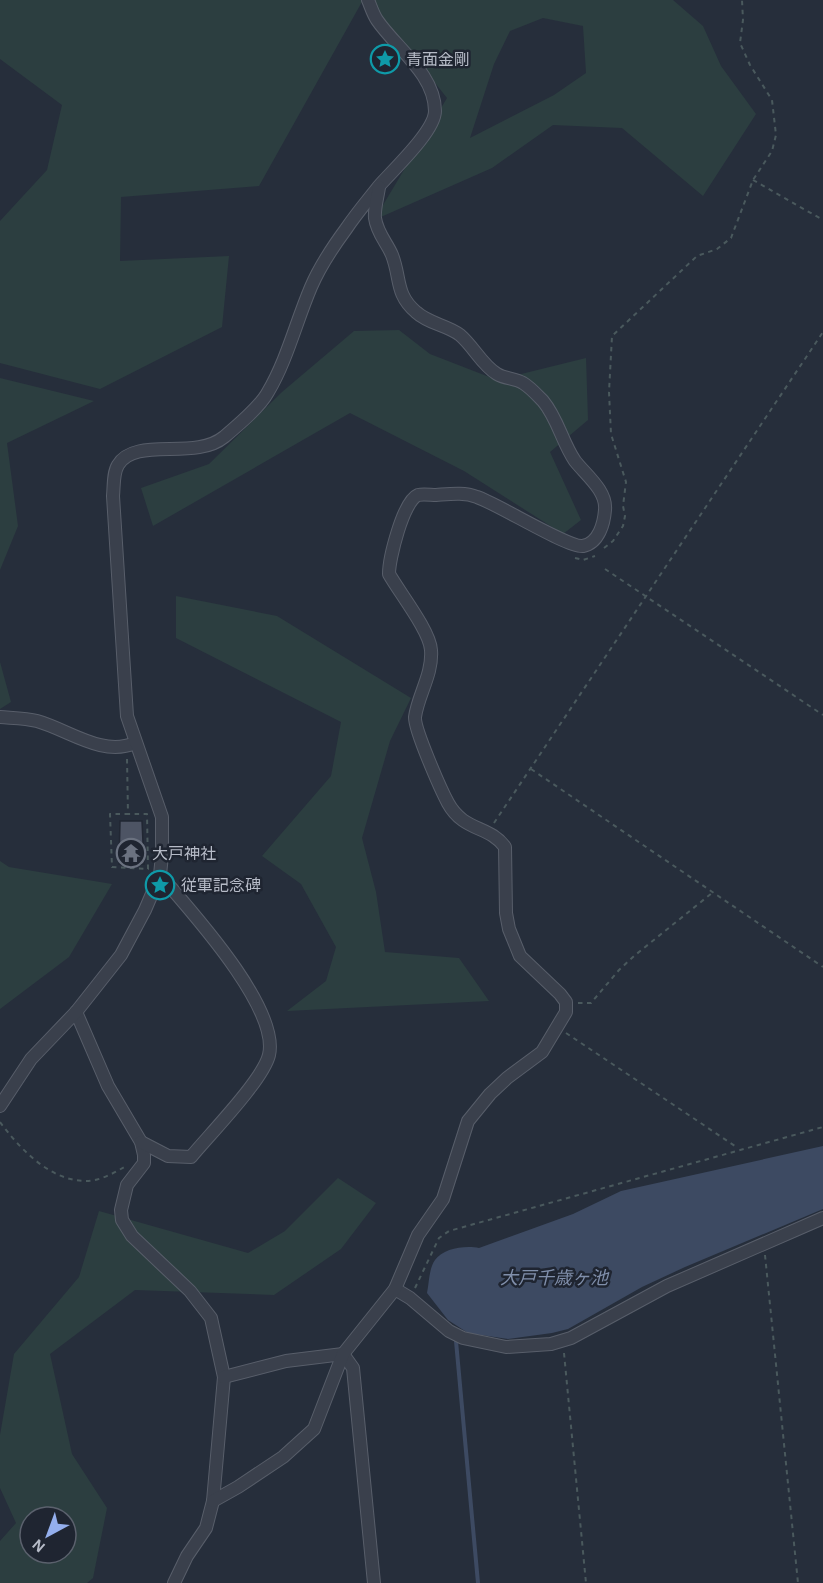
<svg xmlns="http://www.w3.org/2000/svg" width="823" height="1583" font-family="'Alegreya Sans','Noto Sans JP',sans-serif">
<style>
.green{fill:#2c3e40;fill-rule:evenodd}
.water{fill:#3d4a62}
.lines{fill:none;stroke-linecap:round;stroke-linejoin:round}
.stream{stroke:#3d4a62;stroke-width:4}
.building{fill:#4d5464;stroke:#212733;stroke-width:1.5}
.minor-casing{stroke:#585e6a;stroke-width:14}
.path{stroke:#4a595d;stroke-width:2;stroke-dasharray:4.5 4.5;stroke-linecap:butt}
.minor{stroke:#3a404c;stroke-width:12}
.labels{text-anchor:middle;stroke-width:5;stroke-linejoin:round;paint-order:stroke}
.poi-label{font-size:16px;fill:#b6bbc7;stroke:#1f2531;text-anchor:start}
.water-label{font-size:18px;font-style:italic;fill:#808fab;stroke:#1f2531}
</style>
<rect width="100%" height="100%" fill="#262e3b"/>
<g class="green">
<path d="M0 0H363L259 186 121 197 120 261 229 256 222 327 100 389 0 363V221L47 170 62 105 0 59Z"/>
<path d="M369 0H673L703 26 721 66 756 114 703 196 622 128 553 125 492 168 374 220 447 98ZM543 18 583 26 586 73 554 95 470 138 494 64 510 31Z"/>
<path d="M399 330 430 354 497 380 586 358 588 420 550 452 581 520 563 534 464 471 350 413 153 526 141 488 209 464 282 392 354 331Z"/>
<path d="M0 378 94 401 7 443 18 526 0 570Z"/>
<path d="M176 596 277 616 411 698 390 741 362 838 376 892 385 952 459 958 489 1001 287 1011 326 981 336 947 301 884 262 856 331 776 341 722 176 638Z"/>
<path d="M0 662 11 702 0 709Z"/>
<path d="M0 861 9 867 112 884 69 957 0 1009Z"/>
<path d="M338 1178 376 1203 341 1249 274 1295 135 1290 50 1354 72 1454 107 1508 93 1578 87 1583H0V1541L16 1523 0 1488V1435L14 1354 79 1277 99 1211 248 1253 285 1231ZM30 1517H66V1553H30Z"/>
</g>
<path class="water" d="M823 1146V1209L685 1267 642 1287 568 1329 552 1333 508 1339 468 1333 448 1320 427 1293C429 1284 429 1268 435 1260 443 1248 466 1245 479 1248L573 1214 621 1191Z"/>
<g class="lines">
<path class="stream" d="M456 1341 478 1583"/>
</g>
<path class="building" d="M120 821H142L144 864H119Z"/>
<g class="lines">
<g class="minor-casing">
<g id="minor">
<path d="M0 717C12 718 26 718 37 721 69 730 102 757 135 743"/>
<path d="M76 1012 108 1086 141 1142 144 1155V1163L127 1185 121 1210 122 1220 132 1236 190 1291 211 1318 224 1377 213 1501 206 1528 187 1556 174 1583"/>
<path d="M0 1106 31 1059 76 1012 121 955 145 910 160 875 162 855V817L127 716 113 496C114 486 113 473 118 465 135 436 195 461 224 437 237 426 260 407 268 392 287 360 296 322 311 287 320 266 332 248 346 229 356 214 368 200 379 186 393 170 435 131 435 111 435 74 396 48 377 20 373 14 371 7 368 0"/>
<path d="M141 1142 168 1156 191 1157C209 1135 263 1080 269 1055 280 1008 190 910 160 875"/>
<path d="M395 1289 410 1298 449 1331 463 1338 506 1347 551 1344 571 1338 667 1286 823 1218"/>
<path d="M343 1354 353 1368 374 1583"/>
<path d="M224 1377 286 1361 343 1354"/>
<path d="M213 1501 238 1487 283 1457 314 1429 343 1354 395 1289 418 1235 443 1199 468 1121 490 1094 507 1078 542 1052 566 1012V1002L560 994 520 956 509 929 506 913 505 847C489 825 464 832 448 803 441 790 414 729 415 717 418 695 433 674 431 650 430 631 399 592 389 574 389 559 403 501 418 495 423 494 431 495 436 495 450 494 464 492 477 497 498 504 568 548 583 546 599 543 604 523 605 510 607 491 586 475 575 461 562 442 558 419 543 401 538 396 530 387 523 383 515 378 505 379 497 374 482 365 474 347 460 335 447 325 429 324 416 312 395 294 401 278 392 255 387 243 377 233 375 218 374 209 378 196 379 187"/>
</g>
</g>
<g class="path">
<path d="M753 180 823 220"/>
<path d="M604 548 613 541 623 526 625 516 623 506 626 482 611 434 609 392 612 336 697 256 717 249 731 238 753 180 772 151 776 135 772 100 750 65 740 43 743 20 742 0"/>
<path d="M575 558 583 560 595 556"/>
<path d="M605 569 823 715"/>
<path d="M127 759 128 814H110L112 867 148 869 147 814H128"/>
<path d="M531 769 823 967"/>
<path d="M494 823 823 332"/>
<path d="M578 1003H591L619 970 634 956 712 893"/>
<path d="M566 1033 738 1148"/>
<path d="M0 1122C20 1149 50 1181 86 1181 100 1181 114 1173 126 1166"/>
<path d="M765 1255 798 1583"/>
<path d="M415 1288 439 1238 449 1231 823 1127"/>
<path d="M564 1353 586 1583"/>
</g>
<use href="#minor" class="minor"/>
</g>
<defs>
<g id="sight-ring" transform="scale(1.5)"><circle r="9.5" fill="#1f2531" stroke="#0f9aa8" stroke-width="1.5"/><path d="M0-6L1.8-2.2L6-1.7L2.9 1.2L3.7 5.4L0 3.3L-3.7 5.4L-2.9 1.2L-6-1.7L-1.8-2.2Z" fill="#0f9aa8"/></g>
<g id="temple-ring" transform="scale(1.5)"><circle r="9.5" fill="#1f2531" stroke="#6b7280" stroke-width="1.5"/><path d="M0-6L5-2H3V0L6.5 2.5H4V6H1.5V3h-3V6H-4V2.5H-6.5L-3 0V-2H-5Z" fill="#6b7280"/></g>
</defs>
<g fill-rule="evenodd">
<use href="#sight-ring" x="385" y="59"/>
<use href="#temple-ring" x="131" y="853"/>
<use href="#sight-ring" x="160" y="885"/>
</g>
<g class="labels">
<g class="poi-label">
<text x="406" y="65">青面金剛</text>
<text x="152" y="859">大戸神社</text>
<text x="181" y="891">従軍記念碑</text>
</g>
<g class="water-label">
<text x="554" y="1284">大戸千歳ヶ池</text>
</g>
</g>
<g transform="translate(48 1535) rotate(221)"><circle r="28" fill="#1f2531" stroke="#5b616d" stroke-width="1.5"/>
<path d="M0-4.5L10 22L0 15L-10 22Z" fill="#94afed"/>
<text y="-9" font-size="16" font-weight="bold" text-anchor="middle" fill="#b6bbc7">N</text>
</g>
</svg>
